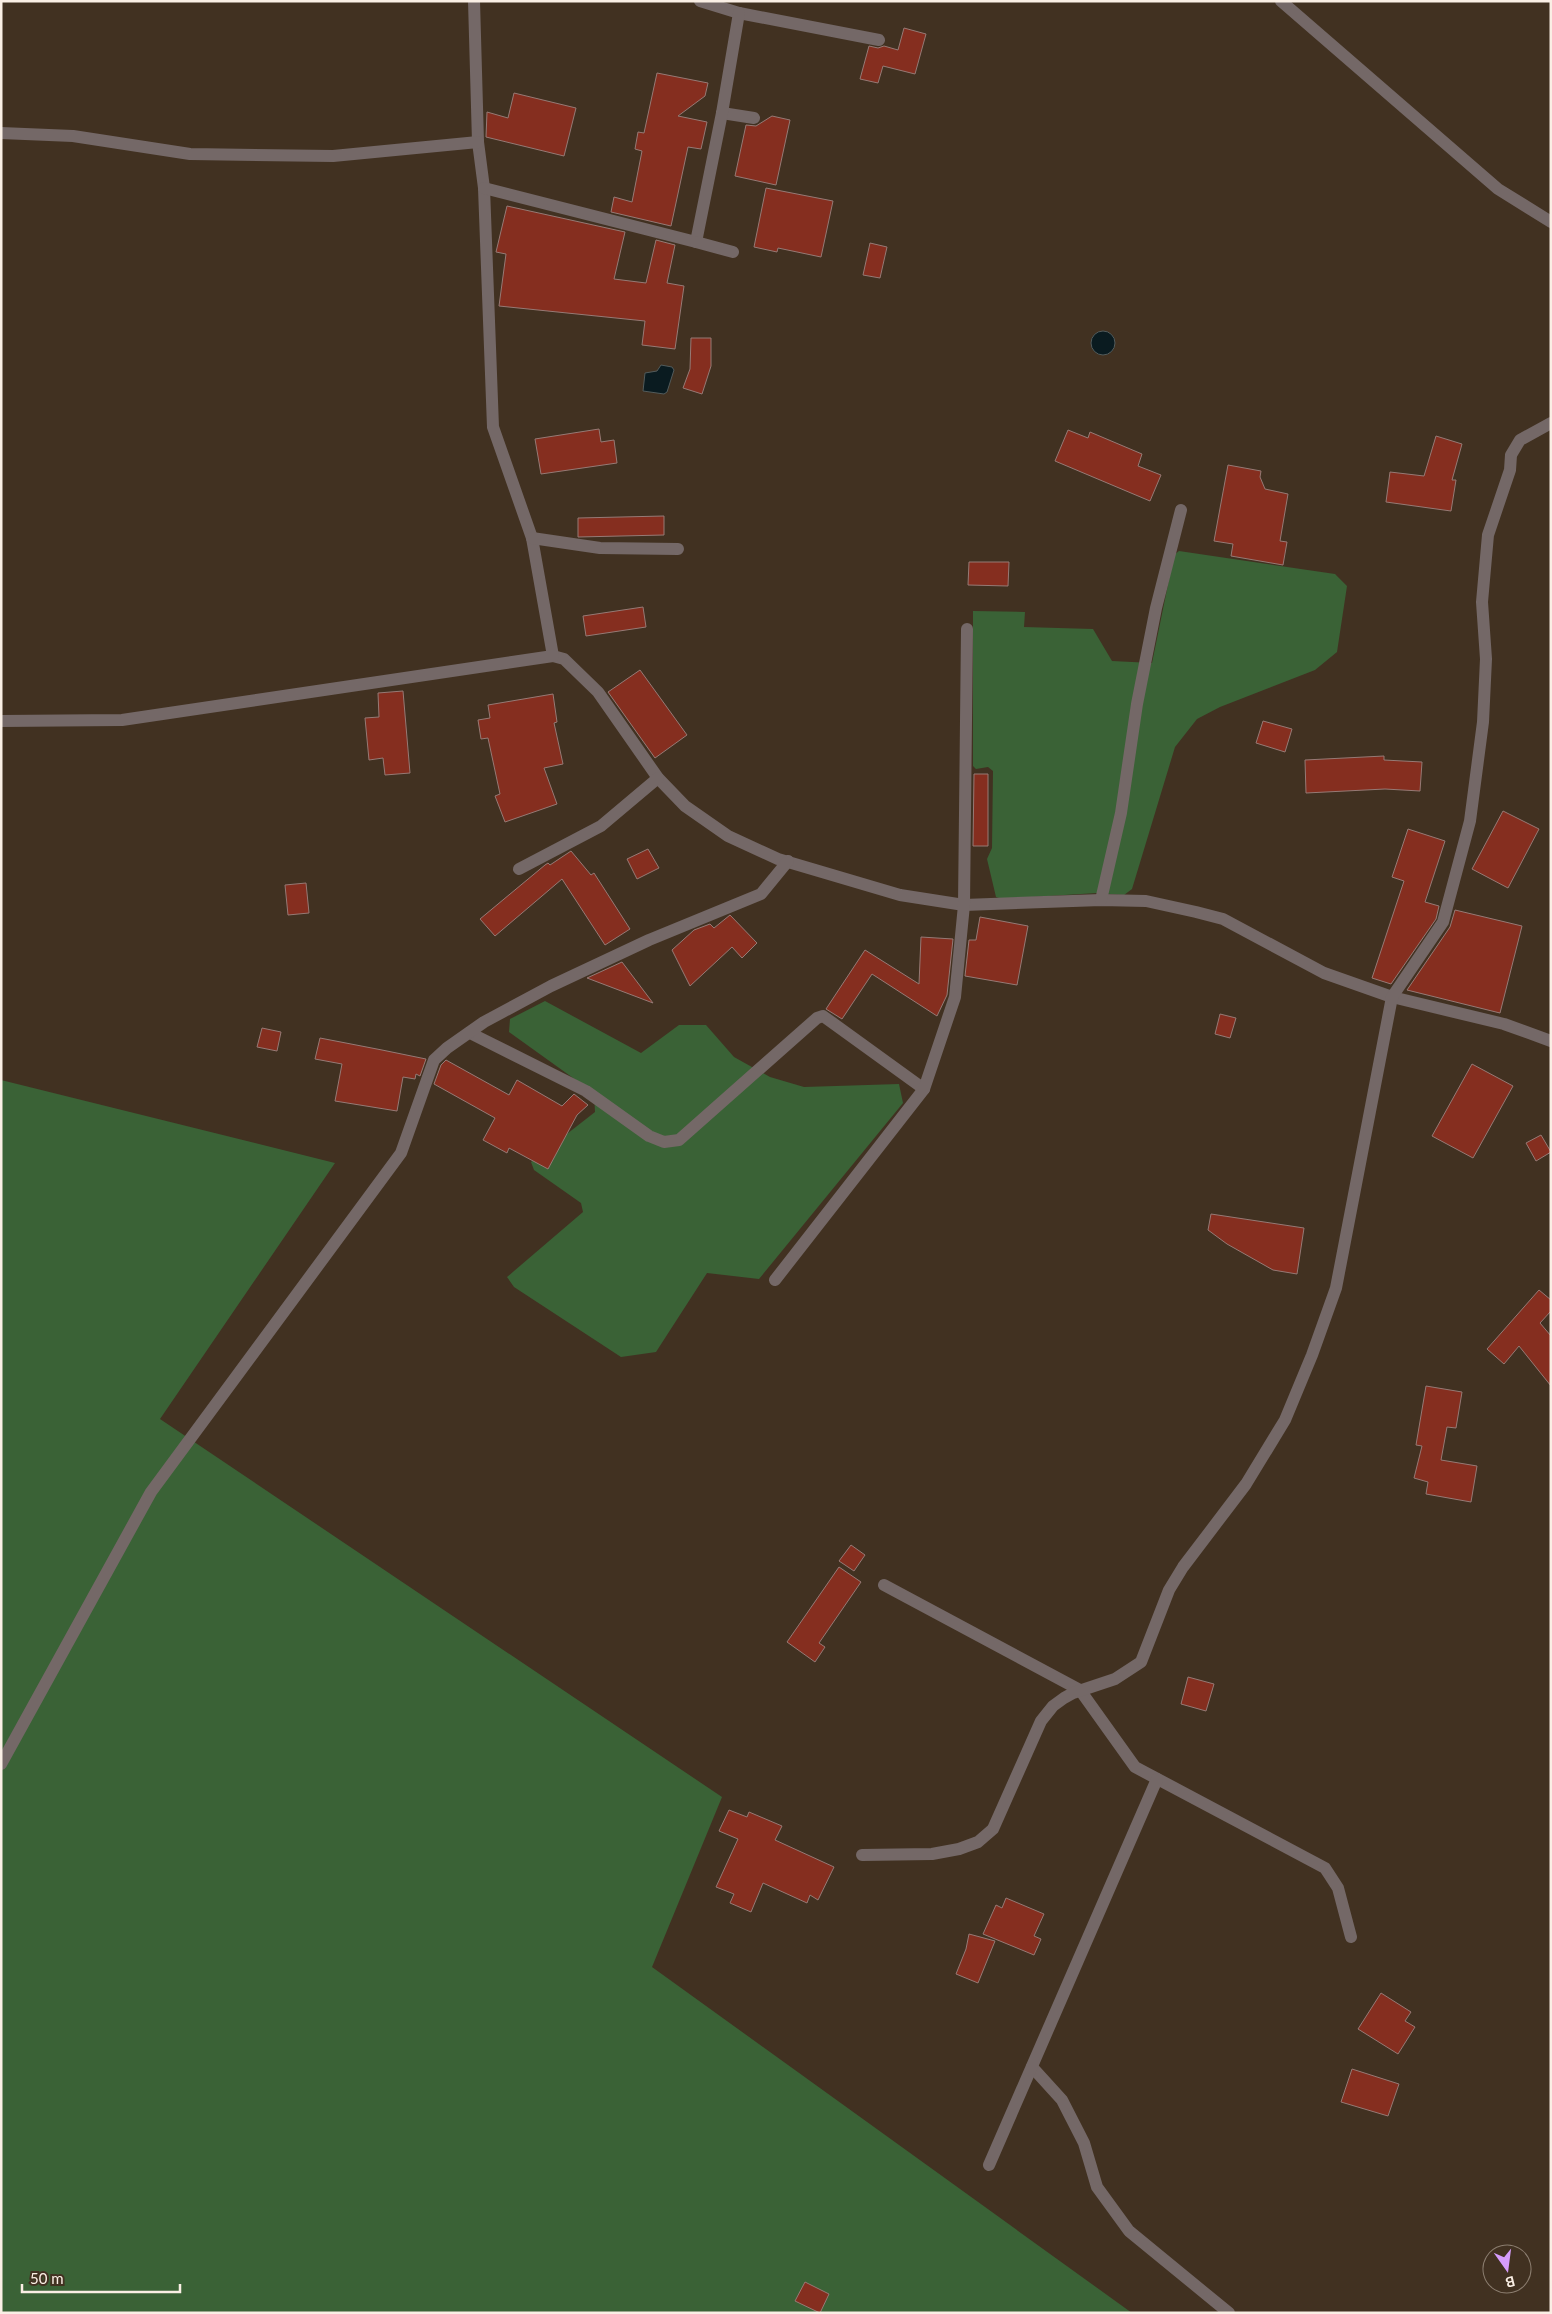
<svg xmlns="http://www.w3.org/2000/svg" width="1552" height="2314" font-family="Lato,sans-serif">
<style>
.green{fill:#3a6236}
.water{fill:#0a1b20;stroke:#525b5b}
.building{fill:#852e1f;stroke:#967a75}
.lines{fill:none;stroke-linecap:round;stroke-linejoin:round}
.minor{stroke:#746867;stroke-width:12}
</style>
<rect width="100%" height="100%" fill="#413121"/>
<g class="green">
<path d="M1179 551 1335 574 1347 586 1337 652 1315 670 1220 707 1197 719 1175 747 1132 889 1124 895 1097 893 1002 899 996 897 987 859 992 848 993 771 988 767 976 769 973 766V611L1025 612 1024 627 1093 629 1112 661 1152 663 1174 555Z"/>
<path d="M545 1001 641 1053 679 1025H706L734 1057 770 1077 804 1087 899 1084 903 1103 759 1279 707 1273 656 1352 621 1357 514 1287 507 1277 583 1212 581 1203 534 1170 531 1162 595 1112 594 1093 509 1032 510 1019Z"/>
<path d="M1 1080 335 1163 160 1419 722 1797 652 1967 1132 2313H1Z"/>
</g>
<g class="water">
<circle cx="1103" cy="343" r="12"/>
<path d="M661 365 672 367 674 370 667 392 664 394 643 391 645 373 657 371Z"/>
</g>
<g class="building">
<path d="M904 28 926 34 915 74 883 66 878 83 860 79 869 46 878 48 884 46 898 50Z"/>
<path d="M657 73 708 83 705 96 678 116 707 122 701 149 688 147 671 226 611 212 614 197 632 202 642 151 635 149 638 132 644 133Z"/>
<path d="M514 93 576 108 564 156 486 137 487 112 508 118Z"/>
<path d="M772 116 790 120 776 185 735 176 746 125 756 126Z"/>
<path d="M766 188 833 201 821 257 778 248 777 252 754 247Z"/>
<path d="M507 206 625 232 614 279 646 283 656 240 675 245 667 283 684 286 675 349 642 345 645 321 499 306 506 254 496 252Z"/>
<path d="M870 243 887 247 880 278 863 275Z"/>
<path d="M691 338H711V366L702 394 683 388 690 369Z"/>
<path d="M599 429 601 442 614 440 617 463 541 474 535 439Z"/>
<path d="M1068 430 1088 438 1090 432 1142 454 1138 466 1161 475 1150 501 1055 461Z"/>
<path d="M1436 436 1462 444 1452 480H1456L1451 511 1386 502 1390 472 1424 476Z"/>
<path d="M1228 465 1261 471 1260 477 1265 489 1288 494 1280 541 1287 542 1283 565 1231 556 1233 544 1214 541Z"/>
<path d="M664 516V535L578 537V518Z"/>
<path d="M969 562H1009L1008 586 968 585Z"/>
<path d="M643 607 646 627 586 636 583 616Z"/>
<path d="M640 670 687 735 655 758 608 692Z"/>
<path d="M403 691 410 773 385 775 383 758 369 760 365 718 379 717 378 693Z"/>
<path d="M553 694 557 722 554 723 563 764 544 768 557 804 505 822 495 796 500 794 488 738 481 739 478 720 490 718 488 705Z"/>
<path d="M1263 721 1292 729 1285 752 1256 743Z"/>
<path d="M1384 756V760L1422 762 1420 791 1385 789 1306 793 1305 760Z"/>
<path d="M974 774H988V846H973Z"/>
<path d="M1503 811 1539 829 1508 888 1472 869Z"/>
<path d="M1408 829 1445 841 1425 902 1439 906 1436 919 1391 984 1372 978 1404 881 1392 877Z"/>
<path d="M648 849 659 868 637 879 627 859Z"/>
<path d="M571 851 591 875 594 873 630 929 605 945 562 879 495 936 480 919 545 865 548 863 550 865Z"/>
<path d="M306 883 309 913 288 915 285 885Z"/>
<path d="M1455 910 1522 926 1500 1013 1407 990 1450 927Z"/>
<path d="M730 915 757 943 742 958 732 947 690 986 672 950 694 930 710 924 714 928Z"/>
<path d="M980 917 1028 926 1017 985 965 976 969 940H976Z"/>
<path d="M921 937 953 939 947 995 937 1016 872 974 842 1019 826 1009 865 950 919 984Z"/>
<path d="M622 962 653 1003 587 978Z"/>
<path d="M1220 1014 1236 1018 1230 1038 1215 1034Z"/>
<path d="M262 1028 281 1032 277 1051 257 1047Z"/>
<path d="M320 1038 382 1050 426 1059 420 1076 416 1074 415 1079 403 1077 397 1111 335 1101 342 1064 315 1059Z"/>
<path d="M446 1060 509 1095 517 1080 562 1106 574 1094 588 1105 577 1115 548 1169 509 1148 507 1153 483 1140 495 1118 434 1084 441 1065Z"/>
<path d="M1472 1064 1513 1086 1473 1158 1432 1136Z"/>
<path d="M1541 1135 1551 1152 1536 1161 1526 1143Z"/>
<path d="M1211 1214 1304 1228 1297 1274 1273 1270 1227 1244 1208 1230Z"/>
<path d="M1539 1290 1551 1300V1311L1540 1323 1551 1336V1386L1519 1346 1504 1364 1487 1349Z"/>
<path d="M1426 1386 1462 1392 1456 1428 1447 1427 1441 1460 1477 1466 1471 1502 1426 1494 1428 1482 1414 1478 1422 1446 1416 1445Z"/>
<path d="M851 1545 865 1555 854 1571 839 1561Z"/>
<path d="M839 1567 861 1582 819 1643 825 1647 815 1662 787 1642Z"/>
<path d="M1188 1677 1214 1684 1206 1711 1181 1704Z"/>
<path d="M729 1810 747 1817 749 1812 782 1826 775 1840 834 1867 818 1900 810 1895 807 1903 763 1883 751 1912 730 1903 734 1894 716 1887 738 1839 719 1831Z"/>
<path d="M1006 1898 1044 1914 1034 1936 1041 1939 1034 1955 983 1934 996 1905 1002 1908Z"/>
<path d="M969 1934 995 1941 978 1983 956 1974 966 1949Z"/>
<path d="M1381 1993 1411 2012 1405 2021 1415 2027 1398 2054 1358 2029Z"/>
<path d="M1352 2069 1399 2084 1388 2116 1341 2102Z"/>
<path d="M805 2282 829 2294 820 2313 795 2301Z"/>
</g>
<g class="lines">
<g class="minor">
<path d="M474 1 478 142 484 188 493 427 532 538 553 656 564 659 598 692 658 778 685 806 728 836 778 859 900 895 964 905 1101 900 1146 901 1196 912 1223 919 1324 973 1392 997 1504 1024 1551 1041"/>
<path d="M700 1 739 13 879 40"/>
<path d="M1281 1 1498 189 1551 222"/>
<path d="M722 113 754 118"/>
<path d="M1 133 73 136 190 154 333 156 478 142"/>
<path d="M484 188 696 242 722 113 739 13"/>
<path d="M696 242 733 252"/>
<path d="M532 538 600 548 678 549"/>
<path d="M1 721 122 720 553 656"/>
<path d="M519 869 601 826 658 778"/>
<path d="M1101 900 1121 813 1137 704 1156 608 1181 510"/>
<path d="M470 1033 586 1091 649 1136 664 1142 679 1140 817 1018 823 1016 924 1089"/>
<path d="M775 1280 924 1089 955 997 964 905 967 629"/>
<path d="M884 1585 1080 1690 1135 1767 1325 1868 1338 1888 1351 1937"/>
<path d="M1 1764 151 1492 401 1153 434 1060 447 1048 484 1022 551 986 649 940 761 894 788 861"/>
<path d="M862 1855 932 1854 959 1849 978 1842 993 1829 1041 1721 1053 1706 1064 1698 1073 1693 1115 1679 1141 1662 1169 1590 1183 1567 1246 1484 1285 1420 1312 1355 1336 1288 1392 997 1443 922 1470 821 1483 722 1486 659 1482 602 1488 535 1510 470 1511 455 1520 440 1551 423"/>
<path d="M1032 2067 1062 2100 1084 2143 1097 2187 1129 2231 1229 2313"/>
<path d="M989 2165 1157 1779"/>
</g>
</g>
<rect width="1552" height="2314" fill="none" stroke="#faefe5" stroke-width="5"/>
<g transform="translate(1507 2269) rotate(166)"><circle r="24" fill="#413121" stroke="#8b7d6f"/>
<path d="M0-4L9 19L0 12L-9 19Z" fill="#d59cfb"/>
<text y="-8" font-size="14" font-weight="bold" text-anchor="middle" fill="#faefe5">B</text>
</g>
<path d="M22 2284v8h158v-8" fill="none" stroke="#faefe5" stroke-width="2.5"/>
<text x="30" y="2284" font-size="15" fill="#faefe5" stroke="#413121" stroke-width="4" paint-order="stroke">50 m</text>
</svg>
